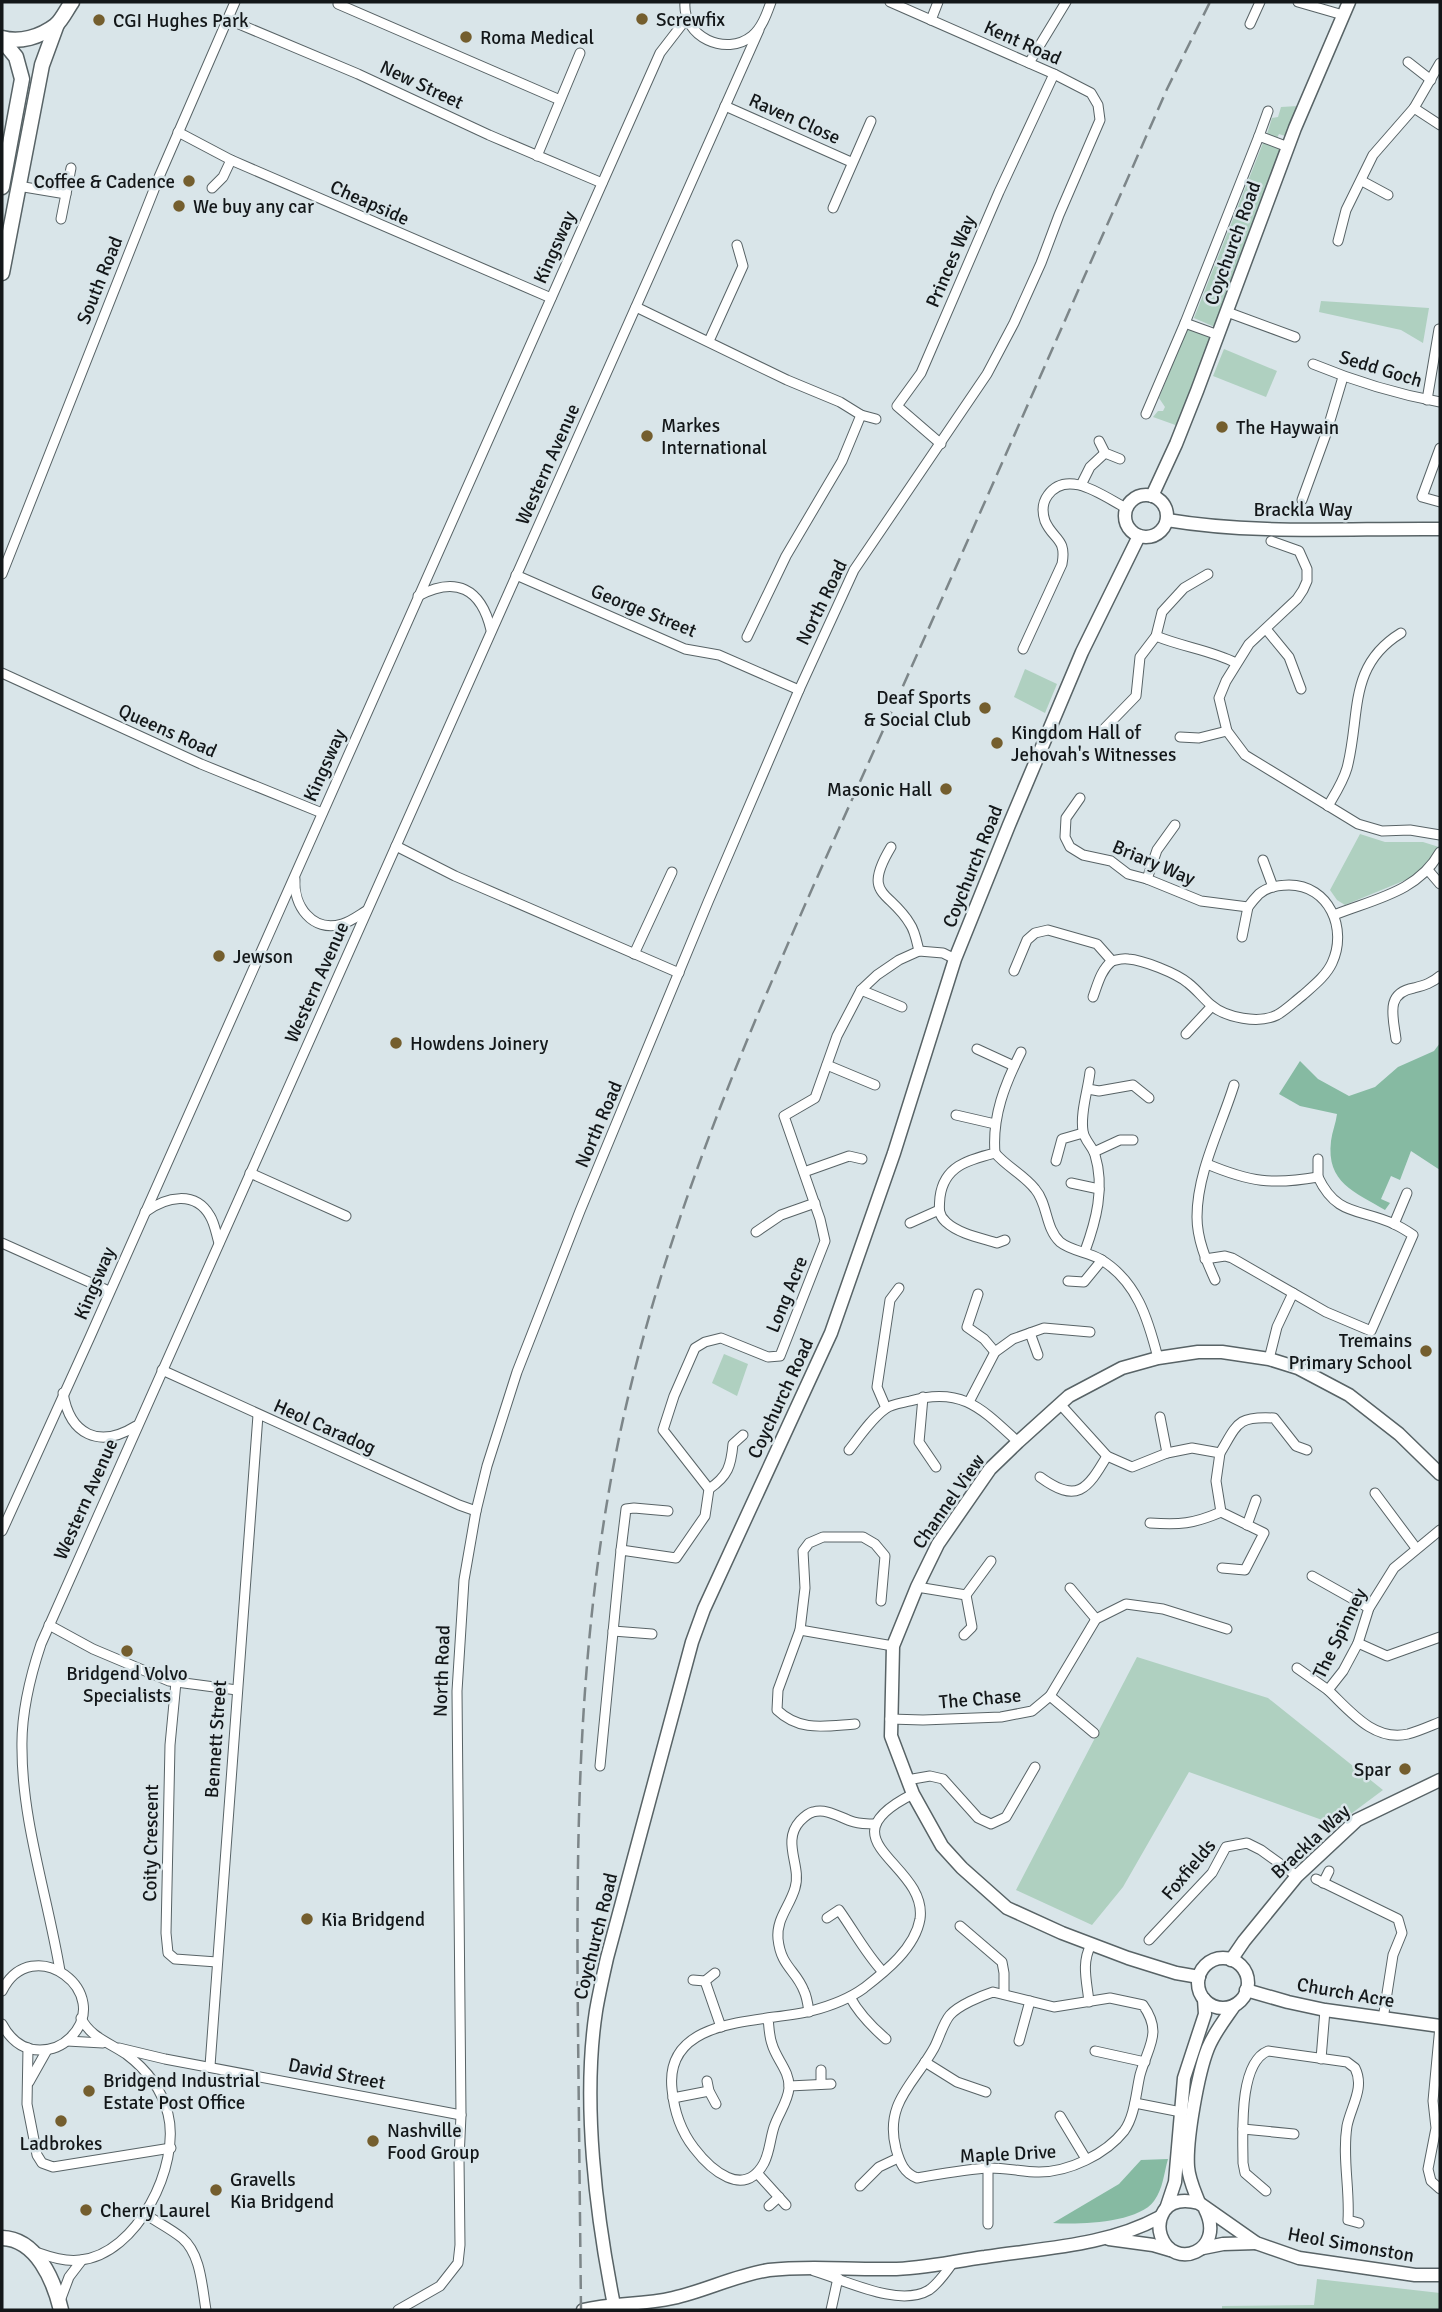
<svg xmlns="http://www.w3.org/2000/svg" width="1442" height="2312" font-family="Signika,sans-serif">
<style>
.green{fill:#afd0c0}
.forest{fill:#86baa2}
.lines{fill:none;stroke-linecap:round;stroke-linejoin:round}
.street-casing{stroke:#586366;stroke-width:11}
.secondary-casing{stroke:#586366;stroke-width:15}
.primary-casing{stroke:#586366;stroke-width:17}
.street{stroke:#fff;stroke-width:9}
.secondary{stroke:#fff;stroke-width:12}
.primary{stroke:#fff;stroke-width:14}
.rail{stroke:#7d8689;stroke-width:2.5;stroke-dasharray:14 7;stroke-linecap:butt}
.poi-dot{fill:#745e2e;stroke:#d9e5e9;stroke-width:2.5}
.labels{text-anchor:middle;stroke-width:5;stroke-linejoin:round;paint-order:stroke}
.poi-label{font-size:19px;fill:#131719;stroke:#d9e5e9;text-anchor:start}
.street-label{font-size:19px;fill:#131719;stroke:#d9e5e9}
</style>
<rect width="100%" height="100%" fill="#d9e5e9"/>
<g class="green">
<path d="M1298 106 1285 136 1279 134 1277 138 1267 134 1272 118 1278 117 1281 107Z"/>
<path d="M1263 143 1282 150 1217 328 1194 318Z"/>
<path d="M1321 301 1429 308 1423 343 1401 330 1319 312Z"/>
<path d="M1188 327 1215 337 1181 427 1153 417 1158 411H1163L1165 407 1159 398Z"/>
<path d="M1224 349 1277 371 1266 397 1213 376Z"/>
<path d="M1025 669 1057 684 1045 713 1014 697Z"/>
<path d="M1360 834 1385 842H1423L1439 847 1431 860 1413 877 1345 905 1337 900 1330 890Z"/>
<path d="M724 1354 748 1364 737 1396 712 1383Z"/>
<path d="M1137 1657 1268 1698 1383 1790 1336 1825 1189 1772 1123 1887 1092 1925 1016 1890Z"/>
<path d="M1317 2279 1440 2293V2310H1222V2306L1314 2305Z"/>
</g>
<g class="forest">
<path d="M1440 1043V1170L1411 1151 1400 1180 1391 1176 1381 1199 1390 1203 1385 1210C1355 1192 1326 1183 1331 1141 1332 1132 1336 1123 1337 1114L1300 1106 1279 1094 1300 1061 1318 1079 1349 1096 1375 1087 1398 1067 1434 1051Z"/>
<path d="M1168 2159C1164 2173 1163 2189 1154 2201 1138 2223 1078 2225 1053 2223L1119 2184 1141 2160Z"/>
</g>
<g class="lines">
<g class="street-casing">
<g id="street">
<path d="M685 2C682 37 726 57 752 36 762 28 767 13 771 2"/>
<path d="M1298 2 1343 15"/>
<path d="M338 4 560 100"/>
<path d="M227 19 358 74 489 135 602 183"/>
<path d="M931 20 938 2"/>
<path d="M1250 24 1260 2"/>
<path d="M1408 62 1431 80"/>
<path d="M1029 63 1066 2"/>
<path d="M725 106 851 162"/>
<path d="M1414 108 1440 63"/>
<path d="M178 132 231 160 551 298"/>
<path d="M1259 136 1268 111"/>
<path d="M537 156 580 53"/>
<path d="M1362 181 1388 195"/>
<path d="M18 186 66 194 61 219"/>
<path d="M212 188 223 177 231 160"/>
<path d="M66 194 71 168"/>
<path d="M833 208 871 121"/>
<path d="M1338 241 1346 210 1373 155 1414 108 1440 125"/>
<path d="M636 307 787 380 840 402 861 415 842 461 786 556 747 637"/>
<path d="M1227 312 1295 337"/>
<path d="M1185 323 1218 335"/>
<path d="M709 341 743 266 737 245"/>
<path d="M1313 364C1354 381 1396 394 1440 402"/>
<path d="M1427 400 1439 329"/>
<path d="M1146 414 1185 323 1259 136 1288 147"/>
<path d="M861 415 876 419"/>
<path d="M1099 441 1105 453 1120 459"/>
<path d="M941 444 897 406 921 373 999 192 1054 74"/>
<path d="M1440 448 1422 497 1440 502"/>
<path d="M1081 485 1090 467 1105 453"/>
<path d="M1302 500 1326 434 1343 377"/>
<path d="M1271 541 1299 551 1307 569V581L1303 590 1297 599 1249 644 1226 681 1219 698 1227 731 1245 755 1358 824 1382 831 1410 830 1440 835"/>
<path d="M2 574 159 177 235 2"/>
<path d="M516 575 685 649 719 655 799 690"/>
<path d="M418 596C456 576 481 588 491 630"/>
<path d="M1266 629 1289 657 1301 689"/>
<path d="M1156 636C1182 647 1211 650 1236 663"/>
<path d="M1023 649 1062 564C1067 538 1053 540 1045 521 1042 512 1042 503 1048 495 1068 468 1104 497 1126 508"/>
<path d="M2 673 201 764 322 813"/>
<path d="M1100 733 1136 696 1140 657 1156 636 1162 612 1184 588 1208 574"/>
<path d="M1180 737 1199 738 1227 731"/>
<path d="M1080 798 1066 818 1065 837 1070 847 1083 855 1111 861 1128 874 1147 879 1201 901 1248 907C1251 903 1255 898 1259 894 1267 887 1278 885 1289 885 1329 885 1348 929 1332 963 1326 976 1313 986 1303 995 1295 1001 1286 1010 1277 1015 1259 1024 1226 1018 1211 1005 1203 998 1196 989 1188 983 1176 973 1143 960 1128 959 1122 958 1117 960 1112 961"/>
<path d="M1328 806C1335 794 1343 782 1347 768 1361 715 1347 666 1401 633"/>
<path d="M396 846 455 876 679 973"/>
<path d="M891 847C861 897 890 890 910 924 915 931 917 943 919 951"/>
<path d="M1263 860 1273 887"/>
<path d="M1428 870 1440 884"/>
<path d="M295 879C293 905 312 933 342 924 350 922 358 916 366 911"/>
<path d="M1147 879 1157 850 1175 825"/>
<path d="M1334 915C1374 899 1418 892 1440 852"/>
<path d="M1242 937 1248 907"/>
<path d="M634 954 672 872"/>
<path d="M1014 971 1027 940 1035 933 1048 930 1097 944 1112 961"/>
<path d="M861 990 902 1007"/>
<path d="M1093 997C1098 983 1101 970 1112 961"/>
<path d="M1186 1034 1212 1006"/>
<path d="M1396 1039C1393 1016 1385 993 1414 988 1425 985 1432 983 1440 976"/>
<path d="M977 1049 1014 1066"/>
<path d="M827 1065 875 1085"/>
<path d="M1088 1089 1099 1091 1133 1085 1149 1098"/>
<path d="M956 1115 995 1124"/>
<path d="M1094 1152 1120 1140H1133"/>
<path d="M995 1153C1007 1167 1024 1175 1035 1189 1048 1204 1045 1228 1060 1242 1071 1251 1088 1252 1100 1259 1137 1281 1148 1319 1158 1358"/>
<path d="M1056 1161 1062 1139 1083 1133"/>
<path d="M804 1172 849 1156 862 1159"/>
<path d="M250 1173 346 1216"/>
<path d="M1318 1177V1159"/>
<path d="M1071 1183 1099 1189"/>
<path d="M145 1212C166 1197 195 1190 210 1216 215 1224 216 1234 219 1243"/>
<path d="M910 1223 939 1210"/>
<path d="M1394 1224 1407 1193"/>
<path d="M756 1232 781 1215 815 1203"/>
<path d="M1005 1240 997 1243C981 1238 959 1234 946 1222 938 1215 939 1208 940 1197 944 1166 968 1160 995 1153 992 1116 1005 1084 1021 1052"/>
<path d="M2 1243 109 1291"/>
<path d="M1085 1251C1096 1221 1105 1188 1095 1155 1093 1147 1084 1140 1083 1131 1080 1113 1088 1090 1090 1072"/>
<path d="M1205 1259 1225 1256 1232 1258 1326 1312 1371 1331 1413 1235C1407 1231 1401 1227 1394 1224 1360 1208 1337 1217 1318 1177 1272 1185 1250 1182 1207 1164"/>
<path d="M1215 1280C1206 1260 1197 1239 1197 1217 1197 1172 1221 1127 1234 1085"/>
<path d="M1068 1281 1084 1282 1102 1260"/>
<path d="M978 1294 967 1327 984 1339 995 1352"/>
<path d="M1030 1333 1038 1355"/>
<path d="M1269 1359 1277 1327 1293 1293"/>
<path d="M162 1370 459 1505 476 1511"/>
<path d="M63 1393C70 1435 99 1449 136 1426"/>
<path d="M923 1397 919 1442 936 1467"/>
<path d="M969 1402 995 1352 1013 1339 1044 1328 1090 1332"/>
<path d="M1060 1404 1107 1456 1132 1467 1167 1453 1192 1448 1220 1453 1216 1481 1221 1512 1264 1533 1245 1570 1222 1568"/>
<path d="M886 1408 877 1387 890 1300 899 1288"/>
<path d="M1160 1417 1167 1453"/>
<path d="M849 1450C860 1436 871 1419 885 1409 891 1404 902 1403 910 1401 962 1386 982 1409 1018 1442"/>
<path d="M1220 1453C1238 1423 1237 1416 1274 1418L1296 1446 1307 1450"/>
<path d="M1040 1477C1077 1504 1087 1490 1107 1456"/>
<path d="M709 1489C728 1476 731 1466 733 1444L743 1435"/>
<path d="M1375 1493 1416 1548"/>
<path d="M1150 1523C1180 1525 1193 1524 1221 1512"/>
<path d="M1247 1525 1256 1500"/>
<path d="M1440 1530 1394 1568 1369 1608 1358 1643 1343 1671 1328 1690C1350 1711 1374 1742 1408 1734 1419 1731 1430 1726 1440 1722"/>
<path d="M2 1531 90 1337 660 53 687 18"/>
<path d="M621 1550 626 1509 634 1508 668 1511"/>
<path d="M1312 1576 1369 1608"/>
<path d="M917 1587 966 1595 972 1627 964 1635"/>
<path d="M1070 1588 1096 1619"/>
<path d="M966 1595 991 1561"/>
<path d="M49 1625 93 1649 169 1681 237 1690"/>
<path d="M800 1630 893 1646"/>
<path d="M613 1631 652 1634"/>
<path d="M1358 1643 1387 1656 1440 1637"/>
<path d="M1297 1668 1328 1690"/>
<path d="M176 1682 170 1745 166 1933 168 1953 175 1959 217 1962"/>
<path d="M1050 1696 1094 1733"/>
<path d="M890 1719 923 1720 1001 1717 1032 1711 1050 1696 1096 1619 1126 1604 1163 1609 1227 1629"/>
<path d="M855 1724C825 1726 800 1732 777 1710L778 1690 800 1630 805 1588 803 1551 809 1543 823 1537H863L875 1544 885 1556 881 1601"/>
<path d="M600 1766 621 1550 676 1558 705 1516 709 1489 663 1430 674 1396 695 1348 705 1342 721 1338 768 1357 780 1356 825 1241 820 1219 784 1116 815 1098 837 1036 861 990 877 975 899 960 919 951 943 953 955 959"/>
<path d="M907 1780 930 1776 943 1779 978 1818 991 1824 1006 1817 1035 1767"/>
<path d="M1316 1879 1398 1919 1402 1933 1393 1955 1383 2019"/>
<path d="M1323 1883 1329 1871"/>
<path d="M827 1918 839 1910C854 1931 866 1954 883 1972"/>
<path d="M960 1926 1002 1962 1004 1973V1994"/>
<path d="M1149 1940 1212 1873 1226 1847 1247 1843 1261 1850 1297 1876"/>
<path d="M60 1971C48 1898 22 1822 22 1749 21 1713 30 1677 41 1644L759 30"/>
<path d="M693 1980 705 1981 715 1973"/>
<path d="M705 1981 721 2027"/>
<path d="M2 1991C32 1930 116 1993 70 2038 62 2046 51 2050 40 2050 22 2050 10 2039 2 2024"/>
<path d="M993 1992 1054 2007 1110 1998 1143 2005C1163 2033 1148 2046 1140 2075 1136 2092 1135 2116 1124 2131 1106 2154 1069 2172 1039 2172 1021 2172 1003 2167 986 2168 963 2170 939 2174 917 2178 904 2173 900 2163 896 2149 884 2103 914 2084 934 2048 939 2039 943 2023 950 2015 959 2005 981 1996 993 1992Z"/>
<path d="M850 1997C859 2014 871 2026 886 2039"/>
<path d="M1089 2002C1087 1982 1081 1963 1091 1945"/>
<path d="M809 2012C808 2005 807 1997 804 1991 796 1970 781 1967 778 1939 776 1919 790 1906 795 1888 802 1866 781 1842 800 1821 804 1817 808 1813 813 1812 828 1808 840 1818 854 1822 861 1824 868 1824 876 1824"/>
<path d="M768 2018C769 2026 769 2036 772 2044 776 2059 790 2071 789 2088 788 2102 778 2114 774 2127 770 2139 770 2151 764 2163 744 2200 710 2169 694 2148 680 2130 674 2111 672 2089 664 2015 764 2023 811 2011 830 2006 849 1999 864 1988 886 1971 915 1948 920 1919 928 1863 819 1841 913 1794"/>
<path d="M1440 2026 1433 2101 1436 2128 1428 2169 1431 2181 1440 2189"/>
<path d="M67 2041 103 2043"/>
<path d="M1019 2041 1030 2001"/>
<path d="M28 2048 27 2104 37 2155 42 2163 53 2167 171 2148"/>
<path d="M119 2048 165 2059 461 2115"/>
<path d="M1095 2051 1145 2062"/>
<path d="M1321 2059 1325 2010"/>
<path d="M925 2062 957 2082 986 2092"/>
<path d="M210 2066 258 1415"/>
<path d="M821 2070V2084"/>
<path d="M707 2081 709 2091 716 2104"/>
<path d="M29 2082 47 2050"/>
<path d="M789 2086 831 2084"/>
<path d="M673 2098 709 2091"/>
<path d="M1135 2103 1181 2112"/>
<path d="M1060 2116 1086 2159"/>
<path d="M1243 2129 1294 2134"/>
<path d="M988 2168V2224"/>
<path d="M757 2173 786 2205"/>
<path d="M860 2186 879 2167 898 2158"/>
<path d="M1266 2191 1245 2173 1243 2163C1243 2135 1238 2063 1268 2051L1347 2062 1355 2068C1365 2088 1351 2106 1347 2126 1342 2157 1350 2189 1348 2220L1359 2223"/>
<path d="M769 2206 779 2197"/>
<path d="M145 2214C157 2222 171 2229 182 2238 201 2254 202 2287 206 2310"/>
<path d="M33 2251C48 2256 64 2262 80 2260 137 2255 181 2165 168 2114 162 2090 146 2069 126 2054 110 2043 90 2037 81 2018"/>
<path d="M814 2271C845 2280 899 2308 929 2290 939 2283 947 2271 954 2261"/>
<path d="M60 2301 69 2277 82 2260"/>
<path d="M398 2310 440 2286 458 2263 460 2245 459 2159 461 2115 457 1691 464 1580 476 1511 487 1466 517 1372 580 1211 708 902 799 690 854 570 987 374 1014 323 1041 263 1059 215 1100 120 1098 105 1091 93 1054 74 890 2"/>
<path d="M831 2310 838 2278"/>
</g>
</g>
<g class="secondary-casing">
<g id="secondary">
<circle cx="1146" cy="516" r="21"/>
<path d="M1152 496 1176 444 1197 391 1295 128 1349 2"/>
<path d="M1167 520C1257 535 1349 528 1440 529"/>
<circle cx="1223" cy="1983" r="25"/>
<path d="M1231 1960 1244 1941 1297 1876 1357 1820 1440 1780"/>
<path d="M1199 1977 1176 1973 1128 1958 1062 1933 1007 1908 962 1868 942 1846 913 1794 891 1736 893 1646 917 1587 938 1544 990 1469 1018 1442 1069 1396 1122 1368 1158 1358 1198 1352H1222L1269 1359 1298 1368 1349 1395 1399 1434 1440 1474"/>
<path d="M1246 1990 1288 2002 1325 2010 1440 2026"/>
<path d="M1199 2203C1195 2192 1189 2180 1188 2167 1186 2140 1198 2073 1208 2048 1214 2033 1225 2019 1234 2006"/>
<path d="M1167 2206 1175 2182 1184 2078 1205 2014 1204 1999"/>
<path d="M1205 2209C1227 2252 1173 2271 1161 2236 1158 2227 1159 2219 1164 2211 1172 2199 1187 2200 1199 2203L1256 2243 1299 2258 1415 2275H1440"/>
<path d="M1109 2239 1153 2245 1170 2250"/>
<path d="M1203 2248 1223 2244 1256 2243"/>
<path d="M614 2305C596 2215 582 2102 596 2011 599 1993 603 1976 607 1958L692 1642 704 1609 831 1333 894 1153 955 959 1009 825 1082 652 1139 536"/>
<path d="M583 2310C613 2303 643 2305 673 2298 705 2291 736 2275 769 2270 810 2265 850 2270 891 2269 922 2269 954 2261 985 2257 1043 2248 1107 2246 1160 2217"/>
</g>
</g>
<g class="primary-casing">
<g id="primary">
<path d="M2 38C20 43 40 37 56 25 62 20 67 9 72 2"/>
<path d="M2 40 16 57 22 79 2 187"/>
<path d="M2 273 42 65 57 24"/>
<path d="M2 2238C37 2239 54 2281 61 2310"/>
</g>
</g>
<use href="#street" class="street"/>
<use href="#secondary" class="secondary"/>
<use href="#primary" class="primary"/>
<path class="rail" d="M581 2310C580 2217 579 2123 578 2030 576 1828 578 1636 619 1438 669 1199 773 976 872 755 958 564 1042 372 1127 180L1167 89 1210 2"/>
</g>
<g class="poi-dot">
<circle cx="642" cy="19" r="7"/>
<circle cx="99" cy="20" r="7"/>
<circle cx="466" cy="37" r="7"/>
<circle cx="189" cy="181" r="7"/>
<circle cx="179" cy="206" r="7"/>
<circle cx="1222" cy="427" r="7"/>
<circle cx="647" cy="436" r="7"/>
<circle cx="985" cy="708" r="7"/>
<circle cx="997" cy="743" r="7"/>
<circle cx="946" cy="789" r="7"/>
<circle cx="219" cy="956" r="7"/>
<circle cx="396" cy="1043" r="7"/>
<circle cx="1426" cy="1351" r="7"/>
<circle cx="127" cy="1651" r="7"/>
<circle cx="1405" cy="1769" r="7"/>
<circle cx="307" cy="1919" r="7"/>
<circle cx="89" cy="2091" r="7"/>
<circle cx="61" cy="2121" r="7"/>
<circle cx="373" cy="2141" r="7"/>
<circle cx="216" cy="2190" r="7"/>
<circle cx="86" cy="2210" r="7"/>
</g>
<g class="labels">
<g class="poi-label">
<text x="656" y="26">Screwfix</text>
<text x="113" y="27">CGI Hughes Park</text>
<text x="480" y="44">Roma Medical</text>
<text x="175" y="188" text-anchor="end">Coffee &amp; Cadence</text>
<text x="193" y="213">We buy any car</text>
<text x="661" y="432">Markes<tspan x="661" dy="22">International</tspan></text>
<text x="1236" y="434">The Haywain</text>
<text x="971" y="704" text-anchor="end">Deaf Sports<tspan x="971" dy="22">&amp; Social Club</tspan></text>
<text x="1011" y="739">Kingdom Hall of<tspan x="1011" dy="22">Jehovah's Witnesses</tspan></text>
<text x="932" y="796" text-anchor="end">Masonic Hall</text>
<text x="233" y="963">Jewson</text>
<text x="410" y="1050">Howdens Joinery</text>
<text x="1412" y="1347" text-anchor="end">Tremains<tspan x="1412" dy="22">Primary School</tspan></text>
<text x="127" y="1680" text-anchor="middle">Bridgend Volvo<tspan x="127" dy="22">Specialists</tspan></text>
<text x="1391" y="1776" text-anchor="end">Spar</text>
<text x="321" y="1926">Kia Bridgend</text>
<text x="103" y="2087">Bridgend Industrial<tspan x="103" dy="22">Estate Post Office</tspan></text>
<text x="387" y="2137">Nashville<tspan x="387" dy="22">Food Group</tspan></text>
<text x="61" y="2150" text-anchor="middle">Ladbrokes</text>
<text x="230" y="2186">Gravells<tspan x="230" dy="22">Kia Bridgend</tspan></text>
<text x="100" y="2217">Cherry Laurel</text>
</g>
<g class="street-label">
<text transform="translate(1023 42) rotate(24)" y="7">Kent Road</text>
<text transform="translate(422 84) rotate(25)" y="7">New Street</text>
<text transform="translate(795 118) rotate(24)" y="7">Raven Close</text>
<text transform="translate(370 202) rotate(24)" y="7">Cheapside</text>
<text transform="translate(1232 243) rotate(-70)" y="7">Coychurch Road</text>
<text transform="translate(554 247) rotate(-66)" y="7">Kingsway</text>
<text transform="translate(950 261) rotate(-67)" y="7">Princes Way</text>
<text transform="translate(99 280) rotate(-68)" y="7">South Road</text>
<text transform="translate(1381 368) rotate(17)" y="7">Sedd Goch</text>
<text transform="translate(547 464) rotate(-66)" y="7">Western Avenue</text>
<text x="1303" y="516">Brackla Way</text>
<text transform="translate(821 602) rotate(-64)" y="7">North Road</text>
<text transform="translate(644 610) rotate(22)" y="7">George Street</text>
<text transform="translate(168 730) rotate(24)" y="7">Queens Road</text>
<text transform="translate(324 765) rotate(-66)" y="7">Kingsway</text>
<text transform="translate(1154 862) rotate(23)" y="7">Briary Way</text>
<text transform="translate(972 866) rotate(-68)" y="7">Coychurch Road</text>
<text transform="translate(316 982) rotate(-66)" y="7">Western Avenue</text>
<text transform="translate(598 1124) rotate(-67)" y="7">North Road</text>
<text transform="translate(94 1283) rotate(-67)" y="7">Kingsway</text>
<text transform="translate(786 1294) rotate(-68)" y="7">Long Acre</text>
<text transform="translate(780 1398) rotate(-65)" y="7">Coychurch Road</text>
<text transform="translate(325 1426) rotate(24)" y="7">Heol Caradog</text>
<text transform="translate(85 1499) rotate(-66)" y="7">Western Avenue</text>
<text transform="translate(948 1501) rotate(-55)" y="7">Channel View</text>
<text transform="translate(1339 1633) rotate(-64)" y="7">The Spinney</text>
<text transform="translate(441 1671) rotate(-88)" y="7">North Road</text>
<text transform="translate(980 1698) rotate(-5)" y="7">The Chase</text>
<text transform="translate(215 1739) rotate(-86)" y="7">Bennett Street</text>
<text transform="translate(1310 1841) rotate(-43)" y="7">Brackla Way</text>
<text transform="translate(150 1843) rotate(-89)" y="7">Coity Crescent</text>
<text transform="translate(1188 1869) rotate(-50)" y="7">Foxfields</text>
<text transform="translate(595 1936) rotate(-76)" y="7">Coychurch Road</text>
<text transform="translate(1346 1992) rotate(10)" y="7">Church Acre</text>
<text transform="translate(337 2073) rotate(11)" y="7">David Street</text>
<text transform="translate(1008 2153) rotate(-3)" y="7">Maple Drive</text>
<text transform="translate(1351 2244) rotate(10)" y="7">Heol Simonston</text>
</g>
</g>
<rect width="1442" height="2312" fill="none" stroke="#131719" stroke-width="7"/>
</svg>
